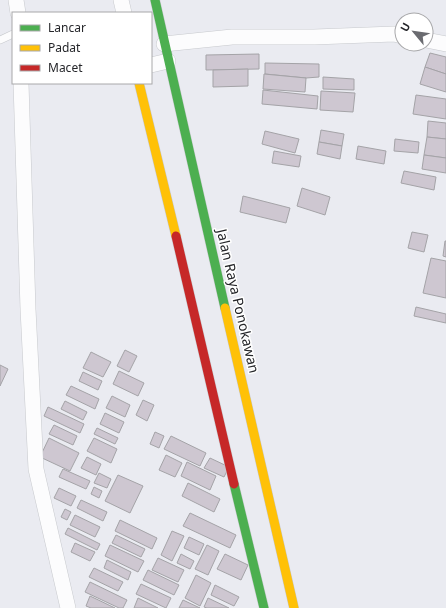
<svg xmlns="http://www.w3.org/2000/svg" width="446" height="608" font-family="'Noto Sans',sans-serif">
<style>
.building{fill:#cec7d1;stroke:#a4a3a7}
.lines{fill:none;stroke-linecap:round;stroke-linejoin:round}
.lane-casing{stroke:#c7c9cd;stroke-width:8}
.street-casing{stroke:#c7c9cd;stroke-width:16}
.fast-casing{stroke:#c7c9cd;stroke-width:10}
.slow-casing{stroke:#c7c9cd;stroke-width:10}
.jam-casing{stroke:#c7c9cd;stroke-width:10}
.lane{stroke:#fcfcfd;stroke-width:7}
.street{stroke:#fcfcfd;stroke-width:15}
.fast{stroke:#4caf50;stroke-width:9}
.slow{stroke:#ffc107;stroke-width:9}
.jam{stroke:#c62828;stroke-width:9}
.labels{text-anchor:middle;stroke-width:3;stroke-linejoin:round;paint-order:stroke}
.street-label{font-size:14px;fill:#25262a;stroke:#fff}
</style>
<rect width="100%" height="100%" fill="#eaebf1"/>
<g class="building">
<path d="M430 53 446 57V74L425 67Z"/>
<path d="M259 54V69L206 70V55Z"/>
<path d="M265 63 319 64V77L306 78 265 74Z"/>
<path d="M425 67 446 74V92L420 84Z"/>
<path d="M248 69V86L213 87V70Z"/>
<path d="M264 74 306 78 305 92 263 89Z"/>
<path d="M323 77 354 79V90L323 89Z"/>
<path d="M263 90 318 96 317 109 262 104Z"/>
<path d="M321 91 355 93 353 112 320 110Z"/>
<path d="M416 95 446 99V119L413 114Z"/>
<path d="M428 121 446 123V139L427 137Z"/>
<path d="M321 130 344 134 342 146 319 142Z"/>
<path d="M265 131 299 139 295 153 262 144Z"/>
<path d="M427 137 446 139V158L424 155Z"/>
<path d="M395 139 419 142 418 153 394 151Z"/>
<path d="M319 142 342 146 340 159 317 154Z"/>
<path d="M358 146 386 151 384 164 356 159Z"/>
<path d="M274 151 301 156 299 167 272 163Z"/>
<path d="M424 155 446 158V173L422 169Z"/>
<path d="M404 171 436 177 434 190 401 183Z"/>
<path d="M302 188 330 197 325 215 297 206Z"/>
<path d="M243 196 290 208 286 223 240 212Z"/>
<path d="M412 232 428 235 424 252 408 248Z"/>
<path d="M445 241H446V257L443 256Z"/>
<path d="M431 258 446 261V298L423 293Z"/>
<path d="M416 307 446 314V323L414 316Z"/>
<path d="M125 350 137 356 129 372 117 366Z"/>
<path d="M91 352 111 362 103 377 83 368Z"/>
<path d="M0 365 8 369 0 386Z"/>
<path d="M119 371 144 383 138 396 113 384Z"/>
<path d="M83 372 102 381 98 390 79 381Z"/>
<path d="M71 386 99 399 95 409 66 395Z"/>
<path d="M112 396 130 405 125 417 106 408Z"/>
<path d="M143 400 154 405 147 421 136 415Z"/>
<path d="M65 401 87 412 83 420 61 409Z"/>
<path d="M48 407 84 424 80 433 44 416Z"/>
<path d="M105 413 124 422 119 433 100 424Z"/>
<path d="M54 425 77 436 73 445 49 434Z"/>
<path d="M97 428 118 438 115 444 94 434Z"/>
<path d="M155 432 164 436 159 448 150 444Z"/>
<path d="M171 436 206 453 200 466 164 449Z"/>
<path d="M49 438 79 453 70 471 40 457Z"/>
<path d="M94 438 117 449 111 463 87 451Z"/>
<path d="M166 455 182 463 175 477 159 470Z"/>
<path d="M87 457 101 464 96 475 81 468Z"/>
<path d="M210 458 229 467 224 477 204 468Z"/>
<path d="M187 462 216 476 210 490 181 476Z"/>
<path d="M63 469 90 481 86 489 59 477Z"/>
<path d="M99 473 111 479 107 488 94 483Z"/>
<path d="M118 475 143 486 130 513 105 501Z"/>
<path d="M188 483 220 499 214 512 182 496Z"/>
<path d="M94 487 102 491 99 498 91 494Z"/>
<path d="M59 488 76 496 71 506 54 498Z"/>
<path d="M81 500 107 512 103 521 77 508Z"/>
<path d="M65 509 71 512 67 520 61 517Z"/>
<path d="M190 513 236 535 230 548 183 526Z"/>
<path d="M75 515 100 527 95 537 70 525Z"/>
<path d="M120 520 157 538 152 549 115 531Z"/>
<path d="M68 528 100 544 97 550 65 534Z"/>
<path d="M172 531 184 536 172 561 161 555Z"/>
<path d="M116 535 145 549 141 557 112 543Z"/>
<path d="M189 537 204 544 199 555 184 548Z"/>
<path d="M75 543 95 552 90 561 71 552Z"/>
<path d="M110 545 144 561 138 572 105 556Z"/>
<path d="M207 545 219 551 208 575 195 569Z"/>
<path d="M181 554 194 561 190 569 177 563Z"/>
<path d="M225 554 248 565 241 580 217 569Z"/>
<path d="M158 558 184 570 178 582 152 570Z"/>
<path d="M107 560 131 572 128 580 104 568Z"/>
<path d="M94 568 123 582 118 591 89 577Z"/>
<path d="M148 570 179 585 174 595 143 580Z"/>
<path d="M196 575 211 583 200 606 185 598Z"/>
<path d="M90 582 127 600 123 608H119L85 592Z"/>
<path d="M141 584 171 598 166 608 136 594Z"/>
<path d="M215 585 239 597 234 606 211 595Z"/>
<path d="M90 596 115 608H91L86 606Z"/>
<path d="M138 598 158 608H134Z"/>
<path d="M208 598 229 608H207L204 607Z"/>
<path d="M183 600 200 608H179Z"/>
</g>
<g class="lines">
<g class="lane-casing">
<path id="lane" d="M0 40 13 34"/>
</g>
<g class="street-casing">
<g id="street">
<path d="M16 0 18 13"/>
<path d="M121 0 124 13"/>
<path d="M426 40 446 44"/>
<path d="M164 44 232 37H314L394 34 402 36"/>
<path d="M151 65 168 61"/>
<path d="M21 83 28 309 36 469 68 608"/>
</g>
</g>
<g class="fast-casing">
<g id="fast">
<path d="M155 0 225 308"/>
<path d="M234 484 264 608"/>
</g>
</g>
<g class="slow-casing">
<g id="slow">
<path d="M139 83 176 236"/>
<path d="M225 308 294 608"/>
</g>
</g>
<g class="jam-casing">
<path id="jam" d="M176 236 234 484"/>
</g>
<use href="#lane" class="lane"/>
<use href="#street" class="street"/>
<use href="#fast" class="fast"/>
<use href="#slow" class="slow"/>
<use href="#jam" class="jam"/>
</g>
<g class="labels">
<g class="street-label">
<text transform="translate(238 301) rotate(77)" y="5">Jalan Raya Ponokawan</text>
</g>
</g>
<rect x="12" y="12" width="140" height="72" fill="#ffffff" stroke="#a8a8aa"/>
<rect x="20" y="25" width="20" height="6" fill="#4caf50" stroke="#a8a8aa"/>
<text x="48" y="32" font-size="12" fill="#25262a">Lancar</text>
<rect x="20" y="45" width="20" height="6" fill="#ffc107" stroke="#a8a8aa"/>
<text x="48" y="52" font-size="12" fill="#25262a">Padat</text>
<rect x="20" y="65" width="20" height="6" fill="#c62828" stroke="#a8a8aa"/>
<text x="48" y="72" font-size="12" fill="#25262a">Macet</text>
<g transform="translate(414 32) rotate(299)"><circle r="19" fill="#ffffff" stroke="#a8a8aa"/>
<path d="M0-3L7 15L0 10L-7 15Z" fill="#6a6b70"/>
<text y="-6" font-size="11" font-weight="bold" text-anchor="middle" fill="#25262a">U</text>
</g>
</svg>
